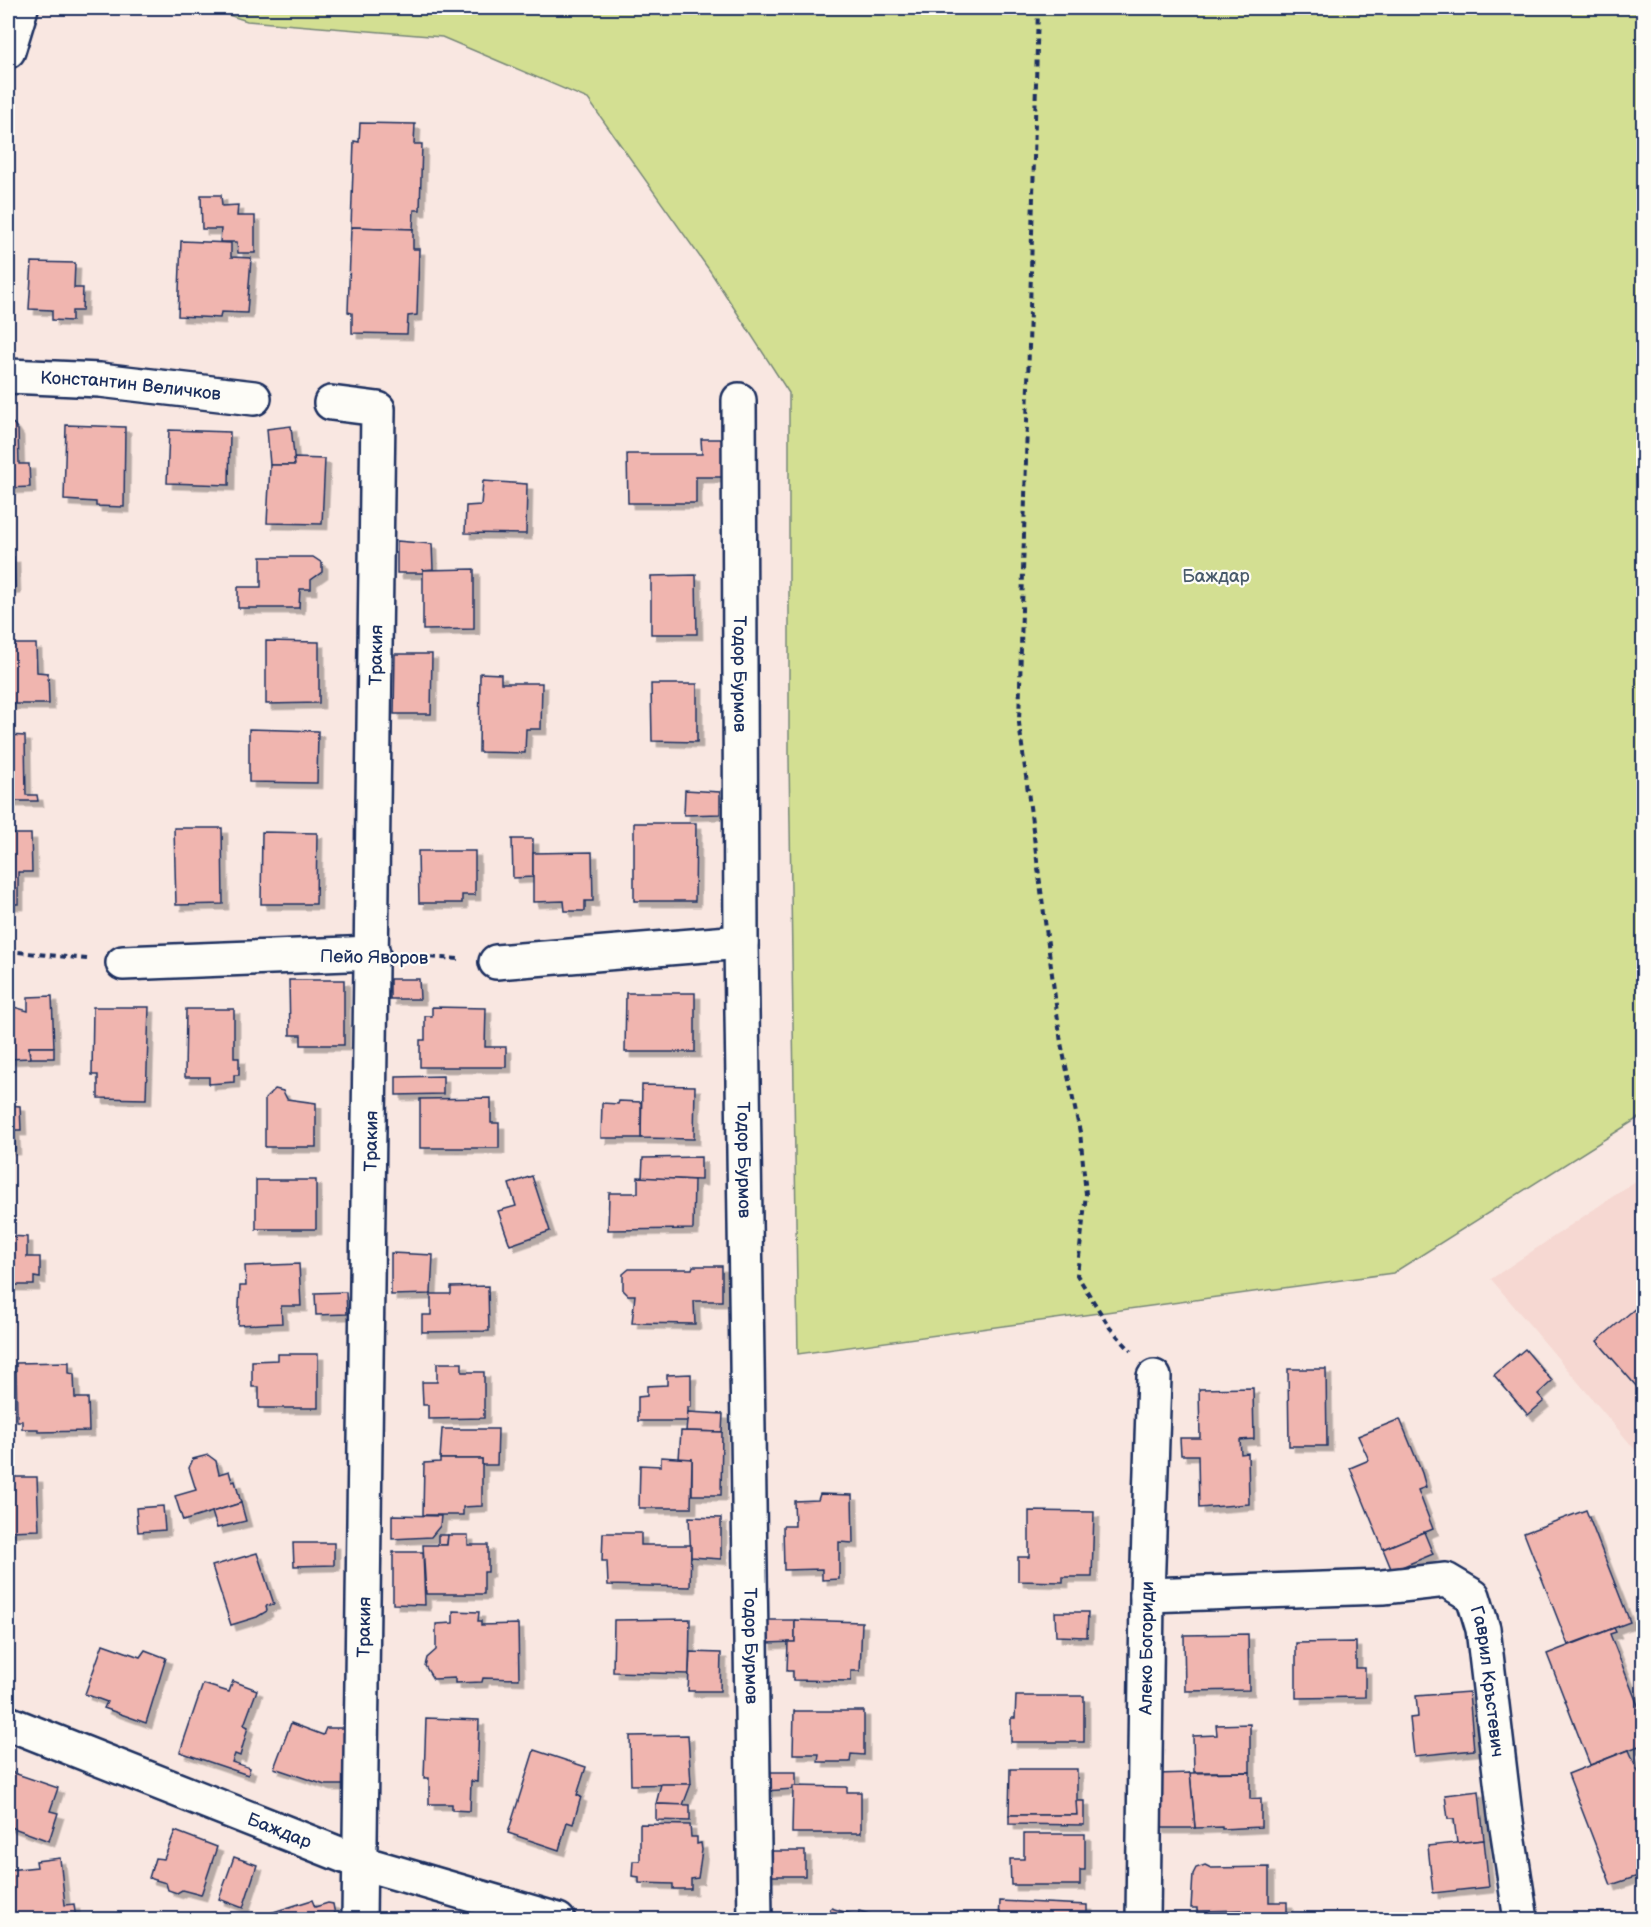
<svg xmlns="http://www.w3.org/2000/svg" width="1651" height="1927" font-family="'Balsamiq Sans',sans-serif">
<style>
.built{fill:#f6d8d2}
.green{fill:#d3df92;stroke:#778778;stroke-width:1.5}
.building{fill:#f0b5af;stroke:#1b2f5e;stroke-width:1.5;filter:url(#shadow)}
.lines{fill:none;stroke-linecap:round;stroke-linejoin:round}
.minor-casing{stroke:#1b2f5e;stroke-width:38}
.path{stroke:#1b2f5e;stroke-width:4;stroke-dasharray:6 4.5;stroke-linecap:butt}
.minor{stroke:#fdfcf7;stroke-width:33}
.labels{text-anchor:middle;stroke-width:4.5;stroke-linejoin:round;paint-order:stroke}
.street-label{font-size:18px;fill:#1b2f5e;stroke:#fdfcf7}
.park-label{font-size:18px;fill:#495b6b;stroke:#fdfcf7}
</style>
<defs>
<filter id="shadow"><feDropShadow dx="5.5" dy="5.5" stdDeviation="0" flood-color="#0004"/></filter>
</defs>
<rect width="100%" height="100%" fill="#f9e7e1"/>
<filter id="ink" filterUnits="userSpaceOnUse"><feTurbulence type="fractalNoise" baseFrequency=".0167" numOctaves="2"/><feDisplacementMap in="SourceGraphic" scale="12" xChannelSelector="R" yChannelSelector="G"/><feConvolveMatrix kernelMatrix="1 2 1 2 8 2 1 2 1" color-interpolation-filters="sRGB"/></filter>
<g filter="url(#ink)">
<path class="built" d="M1643 1176V1459L1491 1279Z"/>
<path class="green" d="M207 8H1643V1115L1393 1273 798 1354 789 758V393L710 271 588 99 442 37 247 21Z"/>
<g class="building">
<path d="M360 123 415 124 414 144H422L420 210H414L413 229 351 227 354 141 359 142Z"/>
<path d="M201 195H221L222 206 238 205 237 216H255V253H238L237 242H220L221 229H202Z"/>
<path d="M351 227 413 229V249H419L417 315 408 316 407 334 352 333V313L348 312Z"/>
<path d="M181 241 231 243V257L251 258 247 313 221 312 220 318 178 316Z"/>
<path d="M32 262 75 263 74 288H83L82 311H72V321L52 320V310L29 309Z"/>
<path d="M8 422 14 424 18 430 19 464H29L30 487 8 488Z"/>
<path d="M66 425 125 427 124 507 96 506V502L64 500Z"/>
<path d="M291 426 295 465H270L267 429Z"/>
<path d="M169 430 230 432 229 485 167 483Z"/>
<path d="M701 439H726L725 477H696V503H628L627 454H702Z"/>
<path d="M294 458 325 459 322 524 267 523 270 465H295Z"/>
<path d="M483 481 527 484 526 534 465 533 466 506 481 505Z"/>
<path d="M397 541 432 544 433 569 423 570V573H397Z"/>
<path d="M14 557 15 588 8 589V558Z"/>
<path d="M261 557H313L322 563V572L311 580V589H300L299 608H238V587H261Z"/>
<path d="M474 569V629L423 630V570Z"/>
<path d="M696 575 697 634H651V576Z"/>
<path d="M266 641 319 642V703L266 704Z"/>
<path d="M8 644H36L37 672 48 673 49 704H8Z"/>
<path d="M395 654H432L431 714H394Z"/>
<path d="M480 673 501 674V683H542L541 729H526L525 753 479 752Z"/>
<path d="M651 684H697V742L652 741Z"/>
<path d="M249 729 318 731 317 783 249 782Z"/>
<path d="M8 735 25 736 26 795H37L38 801H8Z"/>
<path d="M685 790 720 792V814L684 815Z"/>
<path d="M634 823H696L695 901H634Z"/>
<path d="M174 828H222L223 904 176 905Z"/>
<path d="M262 832 317 833 316 904H261Z"/>
<path d="M8 834H31L32 872H18V904H8Z"/>
<path d="M512 839H533V877L513 878Z"/>
<path d="M418 851H475V895H462V903H419Z"/>
<path d="M592 852 593 901H585V911H565L564 901 533 902V853Z"/>
<path d="M390 979H419L420 999H390Z"/>
<path d="M289 980H344V1045H301V1035H290Z"/>
<path d="M626 993H695V1052H625Z"/>
<path d="M52 996 54 1047H29L30 1058 8 1059V1012L14 1007 28 1011V997Z"/>
<path d="M93 1007H149L146 1099 98 1098V1075H92Z"/>
<path d="M432 1007 486 1008 485 1047H506V1067H420V1040H425V1016H432Z"/>
<path d="M186 1009H234V1058H239V1075H234V1082L209 1084V1077H185Z"/>
<path d="M29 1047H54V1058H30Z"/>
<path d="M443 1076V1094L396 1095V1077Z"/>
<path d="M642 1085 695 1086 694 1139 641 1138Z"/>
<path d="M275 1089 283 1091 287 1099 316 1103V1147H265V1099Z"/>
<path d="M491 1098V1123H499V1148H420V1099Z"/>
<path d="M619 1101 641 1102V1138H601L602 1103 618 1104Z"/>
<path d="M8 1105 20 1106 21 1130H14L15 1149H8Z"/>
<path d="M701 1157V1180L642 1178 643 1158Z"/>
<path d="M532 1176 550 1231 510 1245 498 1211 516 1206 509 1184Z"/>
<path d="M638 1177 694 1180 693 1229 608 1230 609 1193H638Z"/>
<rect x="256" y="1180" width="60" height="49"/>
<path d="M8 1236 27 1237V1257H40V1278L34 1277V1285H8Z"/>
<path d="M391 1253 433 1255 431 1294 391 1295Z"/>
<path d="M299 1264 301 1306H281L282 1323 238 1325 240 1286H246L245 1266Z"/>
<path d="M693 1266H722V1301H694L695 1324 632 1323 635 1295H628L623 1290V1274L629 1269H692Z"/>
<path d="M488 1286 489 1331 422 1332V1315H431V1294H451V1287Z"/>
<path d="M346 1292 347 1314 316 1315 315 1293Z"/>
<path d="M1644 1301V1395L1597 1341Z"/>
<path d="M1525 1349 1552 1381 1538 1394 1544 1401 1528 1415 1494 1375Z"/>
<path d="M278 1354H318V1408H259V1387H252V1361L278 1360Z"/>
<path d="M69 1362V1373L74 1374 75 1398H88L89 1431 38 1432V1429H22V1421H17L16 1363Z"/>
<path d="M437 1363H462V1372H484V1418L428 1419V1405H423L422 1382H437Z"/>
<path d="M1288 1369H1326L1327 1446H1289Z"/>
<path d="M691 1374V1407H688V1421H638V1397L647 1396V1386L667 1385V1375Z"/>
<path d="M1253 1388 1254 1439 1240 1440 1241 1454 1248 1453 1249 1504 1199 1508 1198 1455H1181L1180 1438H1200L1199 1389Z"/>
<path d="M688 1412 723 1414 722 1432 686 1431Z"/>
<path d="M1400 1419 1422 1473 1426 1487 1418 1490 1433 1529 1383 1549 1350 1468 1369 1460 1358 1436Z"/>
<path d="M442 1429H498L497 1465H482V1459H440Z"/>
<path d="M681 1431 722 1432 721 1495H692V1459H679Z"/>
<path d="M208 1455 216 1461 219 1474 229 1471 232 1482 235 1481 241 1503 183 1521 175 1496 196 1490 189 1468 193 1459Z"/>
<path d="M661 1457 692 1459 691 1508H639L640 1465 661 1466Z"/>
<path d="M440 1459H482V1506L463 1507V1515H423L424 1463 440 1462Z"/>
<path d="M8 1477H37L39 1530 8 1531Z"/>
<path d="M820 1494 852 1495 853 1543 839 1542V1579L822 1580V1569L784 1570 783 1526H795L794 1501 818 1500Z"/>
<path d="M241 1503 246 1521 217 1528 212 1512Z"/>
<path d="M163 1506 165 1530 138 1532 136 1508Z"/>
<path d="M1586 1510 1630 1622 1568 1645 1524 1533Z"/>
<path d="M1029 1511 1094 1512 1092 1577H1063V1582L1018 1581V1557H1029Z"/>
<path d="M392 1515 441 1516 440 1526 431 1537 392 1539Z"/>
<path d="M689 1517 721 1518V1559L691 1557Z"/>
<path d="M1424 1532 1433 1554 1392 1571 1383 1549Z"/>
<path d="M603 1533H641V1545H691L690 1587 608 1585 607 1561H602Z"/>
<path d="M438 1535H448L447 1545H438Z"/>
<path d="M448 1535H468V1545H488V1572H484V1594H426L423 1545H447Z"/>
<path d="M293 1543H334V1565L294 1566Z"/>
<path d="M393 1552H423L425 1605 393 1604Z"/>
<path d="M257 1553 274 1604 266 1606 267 1611 257 1617 231 1625 212 1566Z"/>
<path d="M453 1611 479 1612 478 1621H481V1625L518 1624 519 1679 483 1678 482 1682 455 1683V1678L433 1679 425 1666 427 1658 436 1650V1624L453 1623Z"/>
<path d="M1055 1612H1088L1087 1637 1056 1636Z"/>
<path d="M690 1619 689 1674 613 1672 614 1620Z"/>
<path d="M766 1620H795V1642L767 1643Z"/>
<path d="M795 1620 862 1622 860 1671H851V1681L793 1680V1671H787L788 1642H795Z"/>
<path d="M1614 1628 1616 1632 1610 1634 1644 1721V1744L1590 1765 1547 1654Z"/>
<path d="M1248 1634 1249 1690 1185 1691 1184 1635Z"/>
<path d="M1356 1642V1668H1365V1697L1296 1698V1643Z"/>
<path d="M103 1644 140 1657 145 1650 166 1658 146 1723 104 1708 107 1702 85 1694Z"/>
<path d="M690 1652 721 1653 720 1691H688Z"/>
<path d="M233 1681 257 1690 244 1725 248 1727 240 1756 235 1754 232 1762 250 1768 248 1775 180 1752 203 1684 229 1692Z"/>
<path d="M1469 1692 1474 1750 1414 1756 1410 1718 1418 1717 1416 1696Z"/>
<path d="M1016 1696H1084V1742H1011V1718H1015Z"/>
<path d="M794 1711H864V1755L851 1754 850 1762H818L819 1754H793Z"/>
<path d="M426 1718 479 1720 477 1782 471 1781 470 1811 452 1810V1804H429V1778H424Z"/>
<path d="M291 1723 323 1735 326 1728H350V1785H325L274 1768Z"/>
<path d="M1250 1724V1772H1194L1193 1736 1217 1735 1216 1725Z"/>
<path d="M688 1735 691 1784 631 1785 630 1736Z"/>
<path d="M534 1750 586 1767 577 1795 581 1797 573 1824 567 1822 559 1850 508 1833Z"/>
<path d="M1629 1750 1644 1786V1874L1611 1885 1568 1774Z"/>
<path d="M1010 1769H1077V1815H1009Z"/>
<path d="M8 1771 58 1788 50 1811 58 1813 49 1841 8 1826Z"/>
<path d="M766 1772H796V1786L793 1789 766 1791Z"/>
<path d="M1250 1772V1799L1261 1798V1827L1222 1829V1827L1195 1828 1190 1773Z"/>
<path d="M1190 1773 1195 1828H1159L1157 1774Z"/>
<path d="M661 1784H691L683 1805 656 1804Z"/>
<path d="M793 1786 847 1787V1792H861V1833H792Z"/>
<path d="M1479 1791 1484 1840 1457 1843 1454 1819H1448L1445 1795Z"/>
<path d="M1076 1801H1084V1825L1009 1824V1815H1077Z"/>
<path d="M656 1804 690 1805V1821L656 1820Z"/>
<path d="M640 1824 690 1825 691 1837H697V1844L701 1843 702 1850 698 1878 691 1879V1889H673V1884L639 1883V1877L632 1876 633 1861H640Z"/>
<path d="M175 1831 217 1847 201 1895 182 1890 177 1893 168 1890 166 1883 149 1878 155 1858 164 1859Z"/>
<path d="M1024 1834H1085V1870H1080V1885H1011L1010 1859H1024Z"/>
<path d="M1484 1840 1489 1887 1433 1893 1428 1846Z"/>
<rect x="767" y="1851" width="38" height="25"/>
<path d="M234 1857 257 1865 243 1908 219 1899Z"/>
<path d="M60 1858 65 1905 74 1904 76 1920H8V1870L37 1867 36 1861Z"/>
<path d="M1205 1865 1211 1868 1269 1867V1902H1287V1920H1242V1910L1197 1911V1908H1191L1193 1874 1196 1868Z"/>
<path d="M312 1900 315 1907 328 1903 333 1904 336 1920H269L267 1914Z"/>
<path d="M1000 1901 1087 1905V1920H999Z"/>
<path d="M831 1908 858 1916 859 1911 886 1919 827 1920Z"/>
</g>
<g class="lines">
<g class="minor-casing">
<g id="minor">
<path d="M8 51 21 8"/>
<path id="s1" d="M8 376 100 380 254 398"/>
<path id="s2" d="M739 400 741 942 755 1920"/>
<path d="M331 403 378 409 359 1920"/>
<path d="M496 962 741 942"/>
<path d="M123 963 373 953"/>
<path id="s3" d="M1147 1595 1383 1587 1446 1580 1473 1596 1483 1629 1505 1815 1521 1920"/>
<path id="s4" d="M8 1723 362 1863 558 1920"/>
<path id="s5" d="M1143 1920 1147 1595 1154 1377"/>
</g>
</g>
<g class="path">
<path d="M1038 8 1019 723 1061 1043 1080 1132 1086 1194 1077 1275 1110 1328 1131 1351"/>
<path d="M8 951 87 959"/>
<path d="M410 956 459 959"/>
</g>
<use href="#minor" class="minor"/>
</g>
</g>
<g class="labels">
<g class="street-label">
<text dy="6" stroke="none"><textPath href="#s1" startOffset="123">Константин Величков</textPath></text>
<text transform="translate(376 655) rotate(-89)" y="6">Тракия</text>
<text dy="6" stroke="none"><textPath href="#s2" startOffset="274">Тодор Бурмов</textPath></text>
<text transform="translate(374 957) rotate(1)" y="6">Пейо Яворов</text>
<text transform="translate(371 1141) rotate(-89)" y="6">Тракия</text>
<text dy="6" stroke="none"><textPath href="#s2" startOffset="760">Тодор Бурмов</textPath></text>
<text transform="translate(364 1627) rotate(-89)" y="6">Тракия</text>
<text dy="6" stroke="none"><textPath href="#s2" startOffset="1246">Тодор Бурмов</textPath></text>
<text dy="6" stroke="none"><textPath href="#s5" startOffset="272">Алеко Богориди</textPath></text>
<text dy="6" stroke="none"><textPath href="#s3" startOffset="418">Гаврил Кръстевич</textPath></text>
<text dy="6" stroke="none"><textPath href="#s4" startOffset="292">Баждар</textPath></text>
</g>
<g class="park-label">
<text x="1216" y="582">Баждар</text>
</g>
</g>
<rect width="1651" height="1927" fill="none" stroke="#fdfcf7" stroke-width="30"/>
<rect x="15" y="15" width="1621" height="1897" fill="none" stroke="#1b2f5e" stroke-width="2" filter="url(#ink)"/>
</svg>
